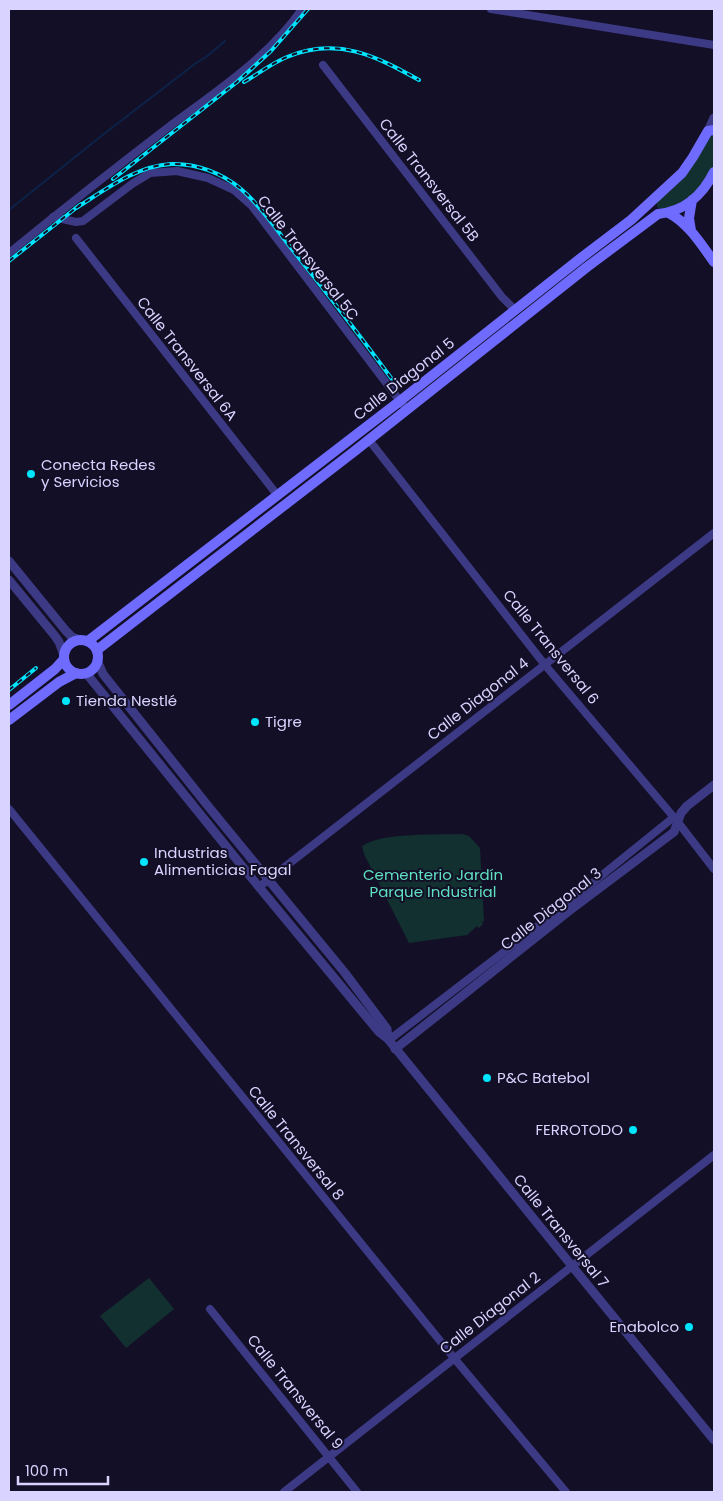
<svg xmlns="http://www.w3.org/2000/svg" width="723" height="1501" font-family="Poppins,sans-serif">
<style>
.green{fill:#12302f}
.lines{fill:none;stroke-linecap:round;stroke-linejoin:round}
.stream{stroke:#0c2248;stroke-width:2}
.minor{stroke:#3d3a85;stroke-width:8}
.tertiary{stroke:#3d3a85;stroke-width:9}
.secondary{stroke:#6f6bff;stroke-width:10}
.rail-casing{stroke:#00e5ff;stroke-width:4}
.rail{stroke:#130f26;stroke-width:2;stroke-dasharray:5.5;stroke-linecap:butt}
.poi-dot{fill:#00e5ff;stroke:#130f26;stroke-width:2}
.labels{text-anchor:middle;stroke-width:4;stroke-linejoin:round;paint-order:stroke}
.street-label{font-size:15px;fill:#d9d4ff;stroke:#130f26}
.poi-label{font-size:15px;fill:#d9d4ff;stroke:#130f26;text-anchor:start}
.park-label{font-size:15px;fill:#5fe0c0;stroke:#130f26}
</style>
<rect width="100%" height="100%" fill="#130f26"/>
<g class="green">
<path d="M710 133 714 135C714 143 716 154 714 163 710 181 676 218 657 207V201L672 189 690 166Z"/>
<path d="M463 834 469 836 480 848 484 921 482 922 483 924 479 928 477 926 467 935 409 943 364 854 362 846C383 832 437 835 463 834Z"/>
<path d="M149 1278 174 1309 126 1348 100 1316Z"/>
</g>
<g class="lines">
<path class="stream" d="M9 210 100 137 196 63 206 57 225 41"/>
<g class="minor">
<path d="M491 9 714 45"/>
<path d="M323 65 502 297 515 310"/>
<path d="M53 217 76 222 83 221 132 184 150 173 177 171 208 178 234 190 252 206 403 405"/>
<path d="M76 238 278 496"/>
<path d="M9 253C62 210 115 168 170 126 215 92 269 57 302 9"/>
<path d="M369 440 545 665 677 821 714 869"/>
<path d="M9 809 454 1358 566 1492"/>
<path d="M259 887 714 533"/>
<path d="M389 1040 565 905 674 817"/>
<path d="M210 1309 357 1492"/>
<path d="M284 1492 714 1155"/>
</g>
<g class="tertiary">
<path d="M708 131 714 118"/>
<path d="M9 561 66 631 72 637 80 640"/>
<path d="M9 580 55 636 59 642 64 655"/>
<path d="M97 660 103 674 208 806 345 973 387 1029 388 1039"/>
<path d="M86 673 259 887 379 1032 388 1039 572 1266 714 1440"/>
<path d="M395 1049 569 911 674 832 681 813 687 806 714 785"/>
</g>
<g class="secondary">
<path d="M669 213C689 224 701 244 714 262"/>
<path d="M691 231 689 218 692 200"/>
<circle cx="81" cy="657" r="17"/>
<path d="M88 641 400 401 581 258 631 220 682 173 693 157 708 131 714 130"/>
<path d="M97 650 356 450 587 267 658 214C685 211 702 196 714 172"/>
<path d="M9 705 55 669 64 659"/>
<path d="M9 720 59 682 76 673"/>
</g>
<g class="rail-casing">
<g id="rail">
<path d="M244 82C258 74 272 63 287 57 337 36 376 56 419 80"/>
<path d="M113 179 237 82 271 51 308 9"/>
<path d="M76 208C105 190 136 166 171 164 196 163 222 173 241 189 262 207 278 232 295 253 330 297 364 341 397 386"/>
<path d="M9 261 81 204"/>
<path d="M9 690 36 668"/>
</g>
</g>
<use href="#rail" class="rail"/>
</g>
<g class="poi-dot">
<circle cx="31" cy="474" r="5"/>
<circle cx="66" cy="701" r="5"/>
<circle cx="255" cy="722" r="5"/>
<circle cx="144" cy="862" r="5"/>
<circle cx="487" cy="1078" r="5"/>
<circle cx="633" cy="1130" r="5"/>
<circle cx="689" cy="1327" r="5"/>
</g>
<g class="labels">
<g class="street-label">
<text transform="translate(429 180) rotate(52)" y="5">Calle Transversal 5B</text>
<text transform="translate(308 258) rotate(52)" y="5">Calle Transversal 5C</text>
<text transform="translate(187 359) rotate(52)" y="5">Calle Transversal 6A</text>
<text transform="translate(404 379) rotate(-38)" y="5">Calle Diagonal 5</text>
<text transform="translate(551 647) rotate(51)" y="5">Calle Transversal 6</text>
<text transform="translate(478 699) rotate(-38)" y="5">Calle Diagonal 4</text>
<text transform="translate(551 909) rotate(-38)" y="5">Calle Diagonal 3</text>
<text transform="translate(296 1143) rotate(51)" y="5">Calle Transversal 8</text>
<text transform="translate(561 1231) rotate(51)" y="5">Calle Transversal 7</text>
<text transform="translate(490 1313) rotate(-38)" y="5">Calle Diagonal 2</text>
<text transform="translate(295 1392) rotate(51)" y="5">Calle Transversal 9</text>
</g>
<g class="poi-label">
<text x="41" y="470">Conecta Redes<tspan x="41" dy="17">y Servicios</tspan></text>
<text x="76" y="706">Tienda Nestlé</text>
<text x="265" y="727">Tigre</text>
<text x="154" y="858">Industrias<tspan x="154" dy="17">Alimenticias Fagal</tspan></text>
<text x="497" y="1083">P&amp;C Batebol</text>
<text x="623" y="1135" text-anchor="end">FERROTODO</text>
<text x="679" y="1332" text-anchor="end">Enabolco</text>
</g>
<g class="park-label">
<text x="433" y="880">Cementerio Jardín<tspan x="433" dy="17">Parque Industrial</tspan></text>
</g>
</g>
<rect width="723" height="1501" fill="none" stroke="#d9d4ff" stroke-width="20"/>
<path d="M18 1476v8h90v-8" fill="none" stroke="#d9d4ff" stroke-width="2.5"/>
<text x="25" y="1476" font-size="15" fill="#d9d4ff" stroke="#130f26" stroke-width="4" paint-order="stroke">100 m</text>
</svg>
